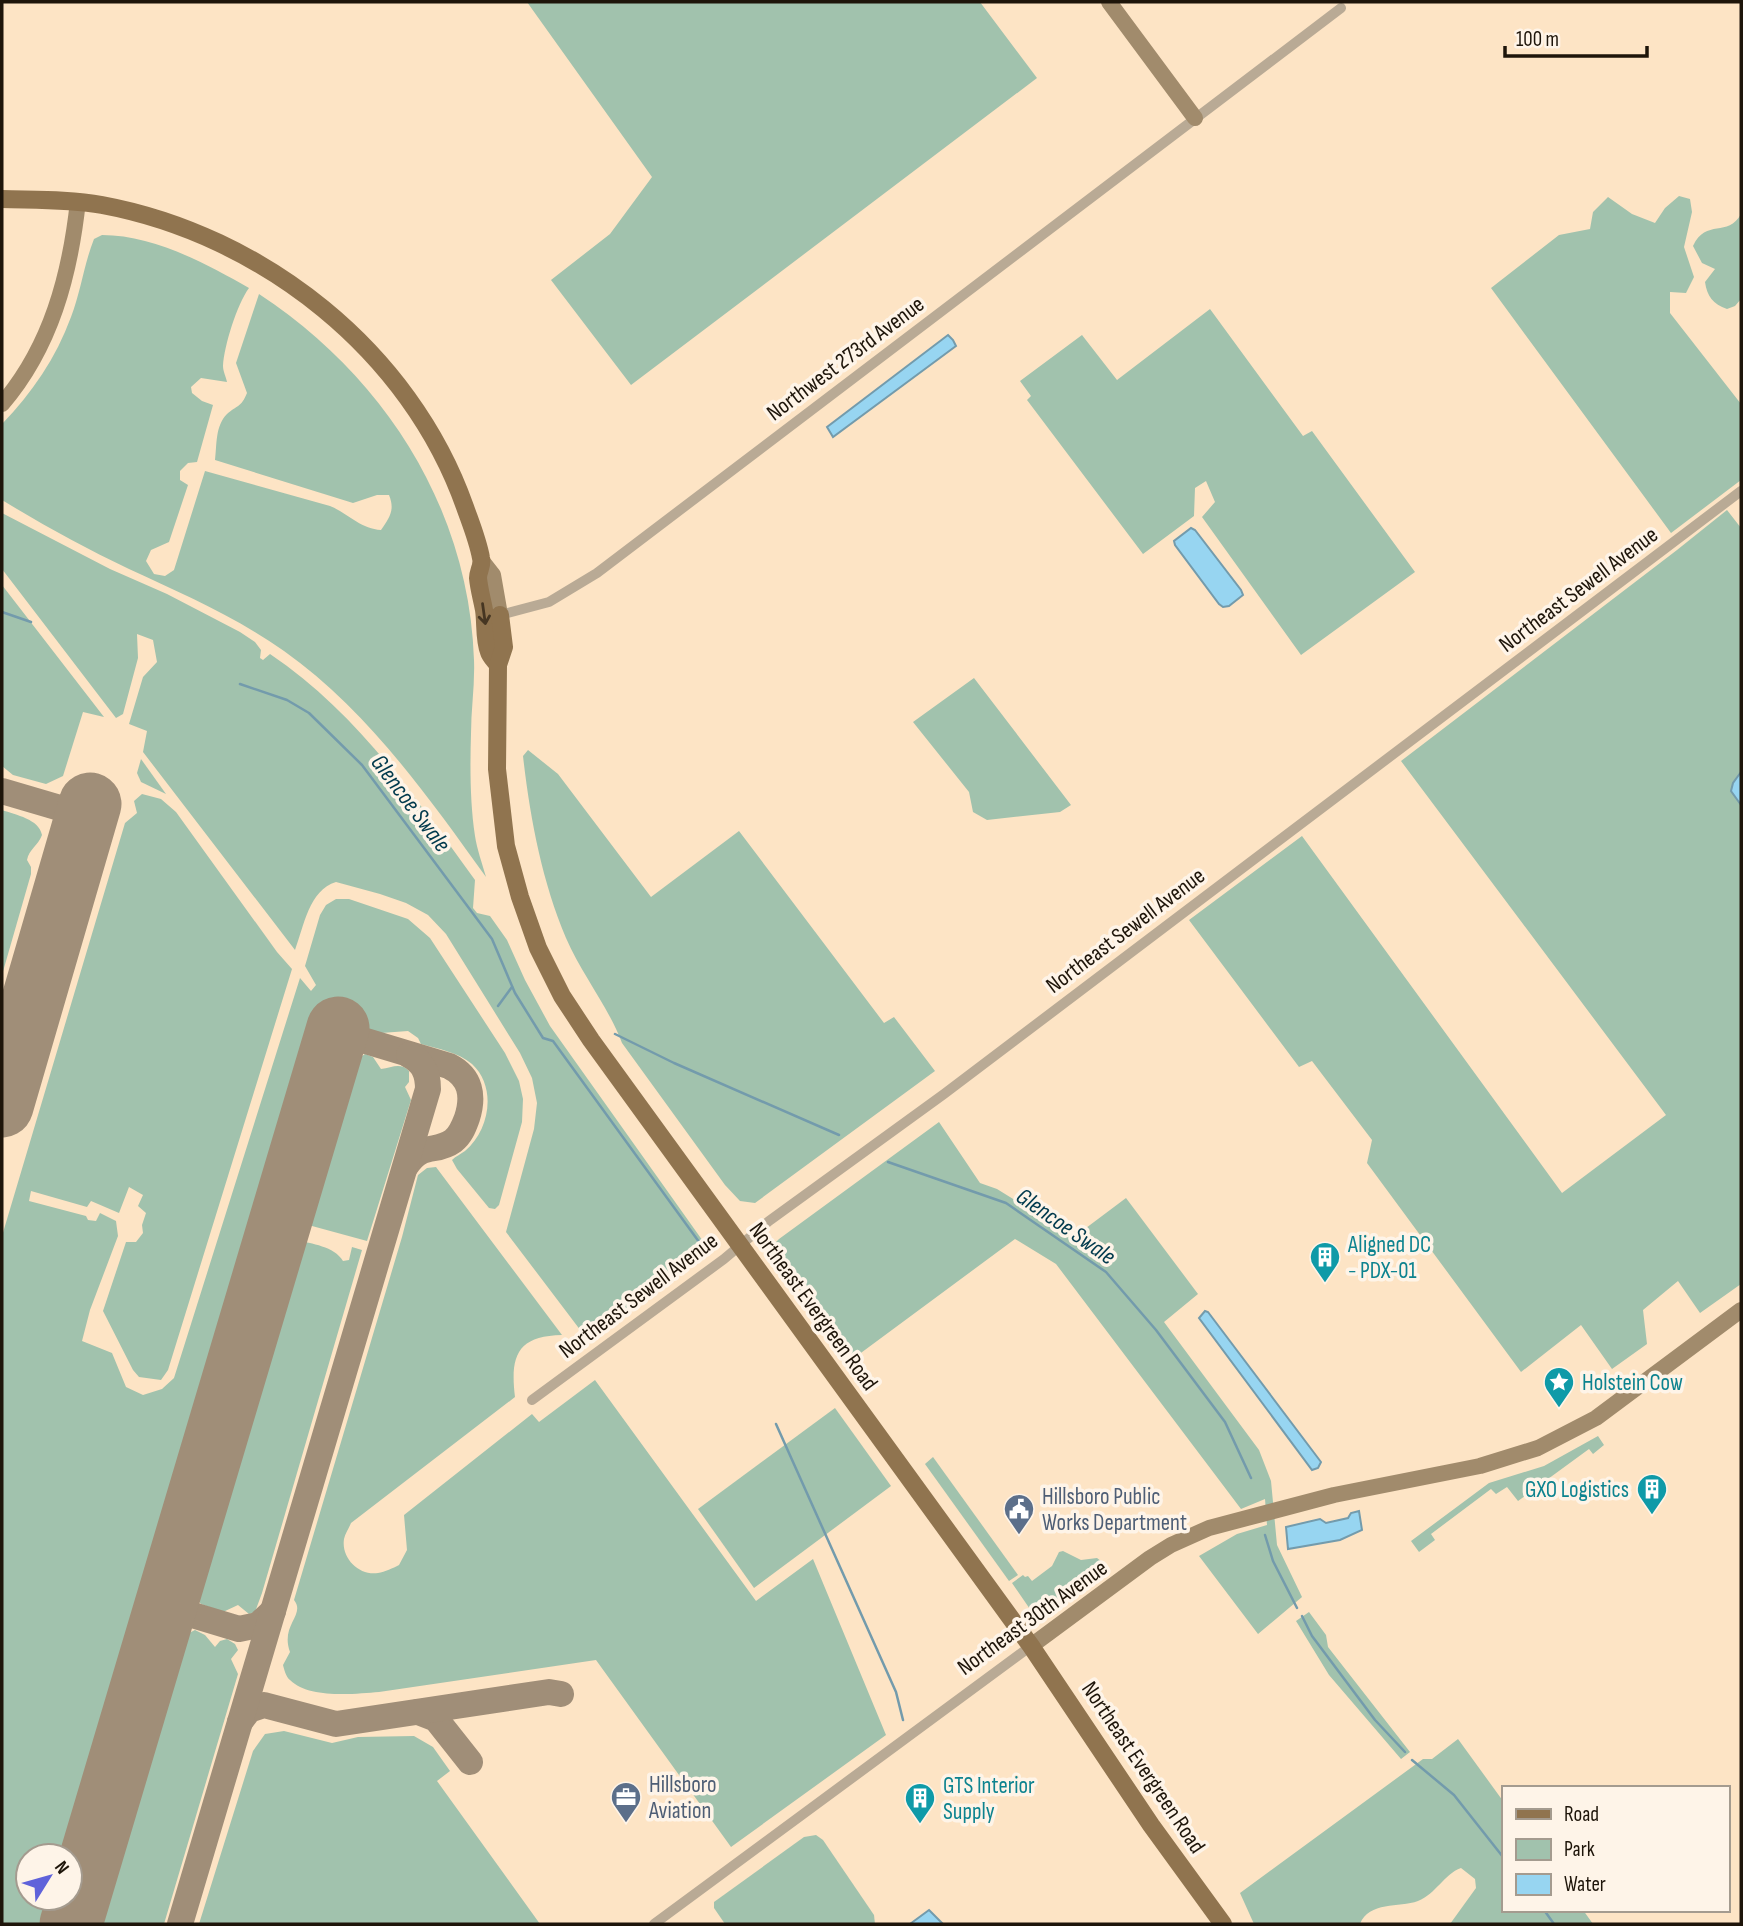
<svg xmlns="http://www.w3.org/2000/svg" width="1743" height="1926" font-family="'Sofia Sans Condensed',sans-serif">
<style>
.green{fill:#a1c2ad}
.water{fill:#97d5f1;stroke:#739bac;stroke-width:2}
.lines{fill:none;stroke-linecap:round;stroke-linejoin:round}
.stream{stroke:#739bac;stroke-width:2.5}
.taxiway{stroke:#a08e78;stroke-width:26}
.runway{stroke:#a08e78;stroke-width:63}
.street{stroke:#b9aa95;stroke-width:10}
.secondary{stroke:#a18b6c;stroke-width:16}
.primary{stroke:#90744f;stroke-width:18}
.oneway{stroke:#463622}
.labels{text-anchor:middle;stroke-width:7;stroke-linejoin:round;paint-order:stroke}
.street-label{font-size:23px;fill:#1e150a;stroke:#fef4e8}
.culture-label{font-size:23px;fill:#0d838f;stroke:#fef4e8;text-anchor:start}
.service-label{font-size:23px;fill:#4e5e75;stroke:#fef4e8;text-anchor:start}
.water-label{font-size:24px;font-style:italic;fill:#023a4d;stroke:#fef4e8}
</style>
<rect width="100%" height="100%" fill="#fde4c5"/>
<g class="green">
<path d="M527 2H980L1037 78 631 385 551 280 610 234 652 177Z"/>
<path d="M1679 196 1690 199 1692 212 1684 247 1694 277 1686 293 1670 292V313L1741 404V480L1671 533 1491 288 1559 235 1590 229 1593 212 1608 197 1632 214 1655 223 1665 208Z"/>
<path d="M1741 214V299L1735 306 1727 309C1713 304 1707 296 1705 282L1715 269 1702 263 1693 246C1706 218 1728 238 1741 214Z"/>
<path d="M102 235C153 235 205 263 249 288 237 304 224 346 223 366 223 371 226 377 227 382L201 378 191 387 192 393 202 401 213 405 197 462 188 463 180 471V480L188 485 169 542 151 550 146 561 154 574 165 576 174 570 205 471 330 506C347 513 361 529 381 530 390 517 395 510 389 495H377L353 503 215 460C217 445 215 426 227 414 237 405 241 408 247 393L236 363 259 294C384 376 469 508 474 660 475 685 471 709 471 734 470 767 470 803 475 836 477 849 482 863 486 877 427 795 367 710 284 651 236 617 181 593 129 569 85 548 43 525 2 500V424C32 393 56 358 71 317 81 291 84 264 94 239Z"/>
<path d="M1210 309 1303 436 1312 431 1415 572 1301 655 1202 517 1215 502 1206 481 1195 488 1194 516 1143 554 1027 400 1031 396 1020 381 1082 335 1117 380Z"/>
<path d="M1727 510 1741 528V1284L1700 1313 1678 1281 1643 1310 1647 1344 1612 1369 1581 1325 1521 1372 1367 1163 1372 1140 1312 1061 1299 1067 1189 920 1302 836 1562 1193 1666 1115 1401 761 1677 550Z"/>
<path d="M2 513 110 569 167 594 240 632 255 642 261 650 260 658 263 660 270 654C356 712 415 797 475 880L473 908 477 913 490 916 507 940 525 980 550 1026 705 1244V1253L597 1333 581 1331 506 1232 534 1129 537 1103 532 1078 520 1053 446 934 428 915 406 903 380 894 336 882C309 890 304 926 295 950L143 752 147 731 129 724 143 677 157 662 153 640 137 634 138 658 123 714 116 718 2 569Z"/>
<path d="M2 585 104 717 83 712 63 776 46 784 13 775 2 766Z"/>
<path d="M974 678 1071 805 1060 812 987 820 973 812 969 792 913 722Z"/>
<path d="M528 750 558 774 651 897 739 831 884 1023 894 1017 935 1071 755 1203 740 1201 725 1185 622 1043C608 1006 582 975 566 938 542 881 530 818 523 756Z"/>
<path d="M141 759 166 794 141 782 137 773Z"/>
<path d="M142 794 161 799 176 812 277 952 292 969 168 1370 161 1380 139 1377 133 1370 103 1311 126 1242H136L143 1233 142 1225 146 1213 138 1206 143 1195 129 1187 119 1213 91 1201 87 1207 31 1191 29 1201 86 1216 88 1220 96 1221 100 1213 116 1221 118 1236 90 1310 82 1341 112 1353 126 1387 143 1395 162 1389 174 1378 300 978 311 991 316 985 305 966 320 915 326 905 336 899H349L408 919 430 938 505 1053 519 1081 523 1099 522 1122 499 1205 495 1209 489 1208 457 1169 452 1160C456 1156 461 1154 465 1151 490 1130 497 1087 472 1064 458 1052 438 1049 421 1044L418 1038 408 1031 381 1033 322 1014 316 1028 70 1856H28V1898H57L49 1924H2V1236L125 823 137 813 134 801Z"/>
<path d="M2 810C16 815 39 819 42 835 38 846 29 849 27 860L31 867V874L2 975Z"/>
<path d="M365 1054 373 1057 381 1069C392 1068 400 1062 409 1071V1082L405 1087 411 1100 367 1241 301 1223 342 1082 356 1071 358 1059Z"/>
<path d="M939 1122 980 1183 997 1189 1080 1240 1082 1231 1126 1198 1198 1294 1164 1322 1259 1450 1271 1481 1277 1545 1302 1597 1258 1634 1199 1556 1237 1534 1267 1525 1265 1499 1241 1509 1056 1264 1015 1239 850 1361 774 1253 775 1243 779 1239Z"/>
<path d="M436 1167 562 1335C517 1336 510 1356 515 1397L351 1523C349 1528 345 1534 344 1539 341 1558 359 1576 378 1573 385 1572 393 1568 399 1565L407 1550 404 1515 532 1414 539 1422 595 1380 756 1601 813 1559 886 1735 731 1847 596 1660 379 1692C354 1694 309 1699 290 1680 286 1677 284 1669 283 1665L290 1652C280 1625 306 1615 294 1600L402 1237 418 1175 427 1168Z"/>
<path d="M296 1240C312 1244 334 1246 343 1261L349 1260 352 1247 362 1250 262 1593 255 1612 249 1614 238 1605 223 1612 201 1604 197 1599 204 1581 199 1568Z"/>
<path d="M835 1408 891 1486 754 1588 698 1509Z"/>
<path d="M1598 1436 1604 1445 1593 1454 1589 1449 1518 1501 1507 1487 1496 1494 1491 1489 1431 1534 1435 1540 1419 1552 1411 1541 1489 1483 1544 1466Z"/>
<path d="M933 1457 1018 1575 1009 1581 925 1464Z"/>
<path d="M1063 1551 1081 1560 1097 1558 1106 1565 1051 1606 1041 1617 1034 1615 1012 1583 1023 1575 1025 1577 1028 1576 1032 1581 1052 1566 1059 1552Z"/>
<path d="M1309 1612 1326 1635 1328 1647 1410 1752 1401 1759 1329 1675 1296 1621Z"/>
<path d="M195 1630 205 1635 215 1647 220 1641 227 1639 235 1644 238 1650 231 1659 238 1674 164 1924H93L163 1684 175 1654 185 1648V1635Z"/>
<path d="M284 1731 332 1743 358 1737 414 1736 433 1747 450 1771 437 1781 540 1924H199L253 1751 265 1734Z"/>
<path d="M1458 1739 1503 1801V1910H1583L1593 1924H1450L1476 1888 1475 1879 1461 1868C1444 1874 1436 1894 1418 1901 1399 1908 1369 1901 1360 1924H1254L1240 1893 1423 1759H1432Z"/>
<path d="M816 1835 823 1840 874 1915 875 1924H725L714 1908V1902L804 1837Z"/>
</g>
<g class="water">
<path d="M948 335 953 340 956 346 833 437 827 427Z"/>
<path d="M1191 528 1195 530 1241 590 1243 595 1229 606 1223 607 1219 604 1175 545 1174 541Z"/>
<path d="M1741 772V805L1731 791 1733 783Z"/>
<path d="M1205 1311 1208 1312 1321 1462 1318 1468 1312 1470 1199 1318Z"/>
<path d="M1359 1511 1362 1530 1340 1540 1288 1549 1286 1527 1320 1519 1326 1523 1348 1518 1351 1513Z"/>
<path d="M929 1910 943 1924H910Z"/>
</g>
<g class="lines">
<g class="stream">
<path d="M2 612 31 622"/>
<path d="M240 684 287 700 309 713 362 765 492 939 515 993 543 1038 553 1041 702 1246"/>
<path d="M498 1006 512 987"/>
<path d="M615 1034 674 1063 839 1135"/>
<path d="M888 1162 1006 1203 1106 1272 1156 1330 1225 1422 1251 1478"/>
<path d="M776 1424 896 1692 903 1720"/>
<path d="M1265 1535 1273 1561 1297 1608"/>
<path d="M1302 1616 1312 1636 1375 1720 1405 1752"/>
<path d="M1412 1760 1454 1795 1503 1857"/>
<path d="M1544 1910 1554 1924"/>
</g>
<g class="taxiway">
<path d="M2 791 87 816"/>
<path d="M336 1032 449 1066C471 1077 474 1096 467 1118 464 1126 461 1135 453 1141 435 1154 423 1141 406 1166"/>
<path d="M166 1607 239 1629 258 1625 273 1611"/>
<path d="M418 1712 436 1719 470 1762"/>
<path d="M240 1722 249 1710 264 1705 336 1724 549 1692 561 1694"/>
<path d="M180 1924 428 1089C428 1073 423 1062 409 1055"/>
</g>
<g class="runway">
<path d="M2 1106 90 804"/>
<path d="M71 1924 338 1028"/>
</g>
<g class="street">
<path d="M500 615 549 602 597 573 1341 8"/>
<path d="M532 1400 724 1259 769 1221 944 1094 1741 491"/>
<path d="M654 1924 1031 1646"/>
</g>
<g class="secondary">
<path d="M1109 2 1195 118"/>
<path d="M2 404C51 347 70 275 78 201"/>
<path d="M482 561 493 575 500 615"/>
<path d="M1031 1646 1150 1558 1171 1545 1209 1528 1334 1495 1480 1466 1538 1448 1596 1418 1741 1310"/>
</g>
<g class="primary">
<path d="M2 199C35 200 69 199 102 205 263 235 410 351 465 507 471 524 478 541 481 558 483 565 478 571 478 578 479 589 482 599 484 610 486 622 484 640 489 652 490 656 495 661 498 665"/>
<path d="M500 615 504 647 498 665 497 769 506 846 520 897 538 948 562 996 591 1040 1031 1646 1151 1825 1223 1924"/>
</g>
</g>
<defs><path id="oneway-shaft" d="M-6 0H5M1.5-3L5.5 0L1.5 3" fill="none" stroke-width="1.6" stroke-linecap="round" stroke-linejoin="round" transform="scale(1.75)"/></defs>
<use class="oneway" href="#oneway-shaft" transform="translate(484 614) rotate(82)"/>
<defs>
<g id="building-pin" transform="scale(1.575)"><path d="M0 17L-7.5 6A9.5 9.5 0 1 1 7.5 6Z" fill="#0f9aa8" stroke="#fef4e8"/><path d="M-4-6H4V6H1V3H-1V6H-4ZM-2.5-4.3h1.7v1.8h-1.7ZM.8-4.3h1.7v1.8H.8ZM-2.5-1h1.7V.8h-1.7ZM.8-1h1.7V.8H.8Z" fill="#fff"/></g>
<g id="sight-pin" transform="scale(1.575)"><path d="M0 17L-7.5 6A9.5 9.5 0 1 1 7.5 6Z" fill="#0f9aa8" stroke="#fef4e8"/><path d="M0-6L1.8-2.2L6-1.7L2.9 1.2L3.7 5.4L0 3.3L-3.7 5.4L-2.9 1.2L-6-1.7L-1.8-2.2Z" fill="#fff"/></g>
<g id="civic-pin" transform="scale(1.575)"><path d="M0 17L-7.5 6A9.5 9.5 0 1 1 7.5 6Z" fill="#5c6f8a" stroke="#fef4e8"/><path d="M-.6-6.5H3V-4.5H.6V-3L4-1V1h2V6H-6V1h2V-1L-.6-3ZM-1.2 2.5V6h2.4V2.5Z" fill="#fff"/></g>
<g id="office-pin" transform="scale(1.575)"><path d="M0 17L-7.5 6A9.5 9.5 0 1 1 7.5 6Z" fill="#5c6f8a" stroke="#fef4e8"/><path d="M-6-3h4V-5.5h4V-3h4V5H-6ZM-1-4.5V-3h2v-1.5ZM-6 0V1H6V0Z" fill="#fff"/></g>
</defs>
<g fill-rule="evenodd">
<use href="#building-pin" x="1325" y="1257"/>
<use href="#sight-pin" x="1559" y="1382"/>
<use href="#building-pin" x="1652" y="1489"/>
<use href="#civic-pin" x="1019" y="1509"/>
<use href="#office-pin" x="626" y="1797"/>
<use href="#building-pin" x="920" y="1798"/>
</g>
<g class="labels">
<g class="street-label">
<text transform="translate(845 358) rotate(-37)" y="8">Northwest 273rd Avenue</text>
<text transform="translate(1578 589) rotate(-37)" y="8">Northeast Sewell Avenue</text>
<text transform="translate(1125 930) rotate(-37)" y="8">Northeast Sewell Avenue</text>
<text transform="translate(638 1295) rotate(-37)" y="8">Northeast Sewell Avenue</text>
<text transform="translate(814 1306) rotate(54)" y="8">Northeast Evergreen Road</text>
<text transform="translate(1032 1617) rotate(-36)" y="8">Northeast 30th Avenue</text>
<text transform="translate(1144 1767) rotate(56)" y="8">Northeast Evergreen Road</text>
</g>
<g class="culture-label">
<text x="1348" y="1252">Aligned DC<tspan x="1348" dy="26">- PDX-01</tspan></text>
<text x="1582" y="1390">Holstein Cow</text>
<text x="1629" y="1497" text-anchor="end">GXO Logistics</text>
<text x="943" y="1793">GTS Interior<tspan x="943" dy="26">Supply</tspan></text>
</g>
<g class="service-label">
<text x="1042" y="1504">Hillsboro Public<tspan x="1042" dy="26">Works Department</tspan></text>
<text x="649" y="1792">Hillsboro<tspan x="649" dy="26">Aviation</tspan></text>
</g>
<g class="water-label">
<text transform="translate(411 803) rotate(53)" y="8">Glencoe Swale</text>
<text transform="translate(1066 1226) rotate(35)" y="8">Glencoe Swale</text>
</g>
</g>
<rect width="1743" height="1926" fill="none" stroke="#1e150a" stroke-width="7"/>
<rect x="1502" y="1786" width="228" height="126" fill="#fef4e8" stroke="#a49b8f" stroke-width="2"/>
<rect x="1516" y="1809" width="35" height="10" fill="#90744f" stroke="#a49b8f" stroke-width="2"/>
<text x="1564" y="1821" font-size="21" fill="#1e150a">Road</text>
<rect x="1516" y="1839" width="35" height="21" fill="#a1c2ad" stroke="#a49b8f" stroke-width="2"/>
<text x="1564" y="1856" font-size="21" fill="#1e150a">Park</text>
<rect x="1516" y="1874" width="35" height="21" fill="#97d5f1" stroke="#a49b8f" stroke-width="2"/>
<text x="1564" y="1891" font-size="21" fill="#1e150a">Water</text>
<g transform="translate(49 1877) rotate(53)"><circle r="33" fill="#fef4e8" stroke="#a49b8f" stroke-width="2"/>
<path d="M0-5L12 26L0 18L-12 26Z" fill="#5f62da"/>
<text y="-10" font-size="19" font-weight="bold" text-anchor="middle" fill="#1e150a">N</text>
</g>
<path d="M1505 46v10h142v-10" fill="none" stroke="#1e150a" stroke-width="3.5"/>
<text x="1516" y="46" font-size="21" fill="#1e150a" stroke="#fef4e8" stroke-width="5" paint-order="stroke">100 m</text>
</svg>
